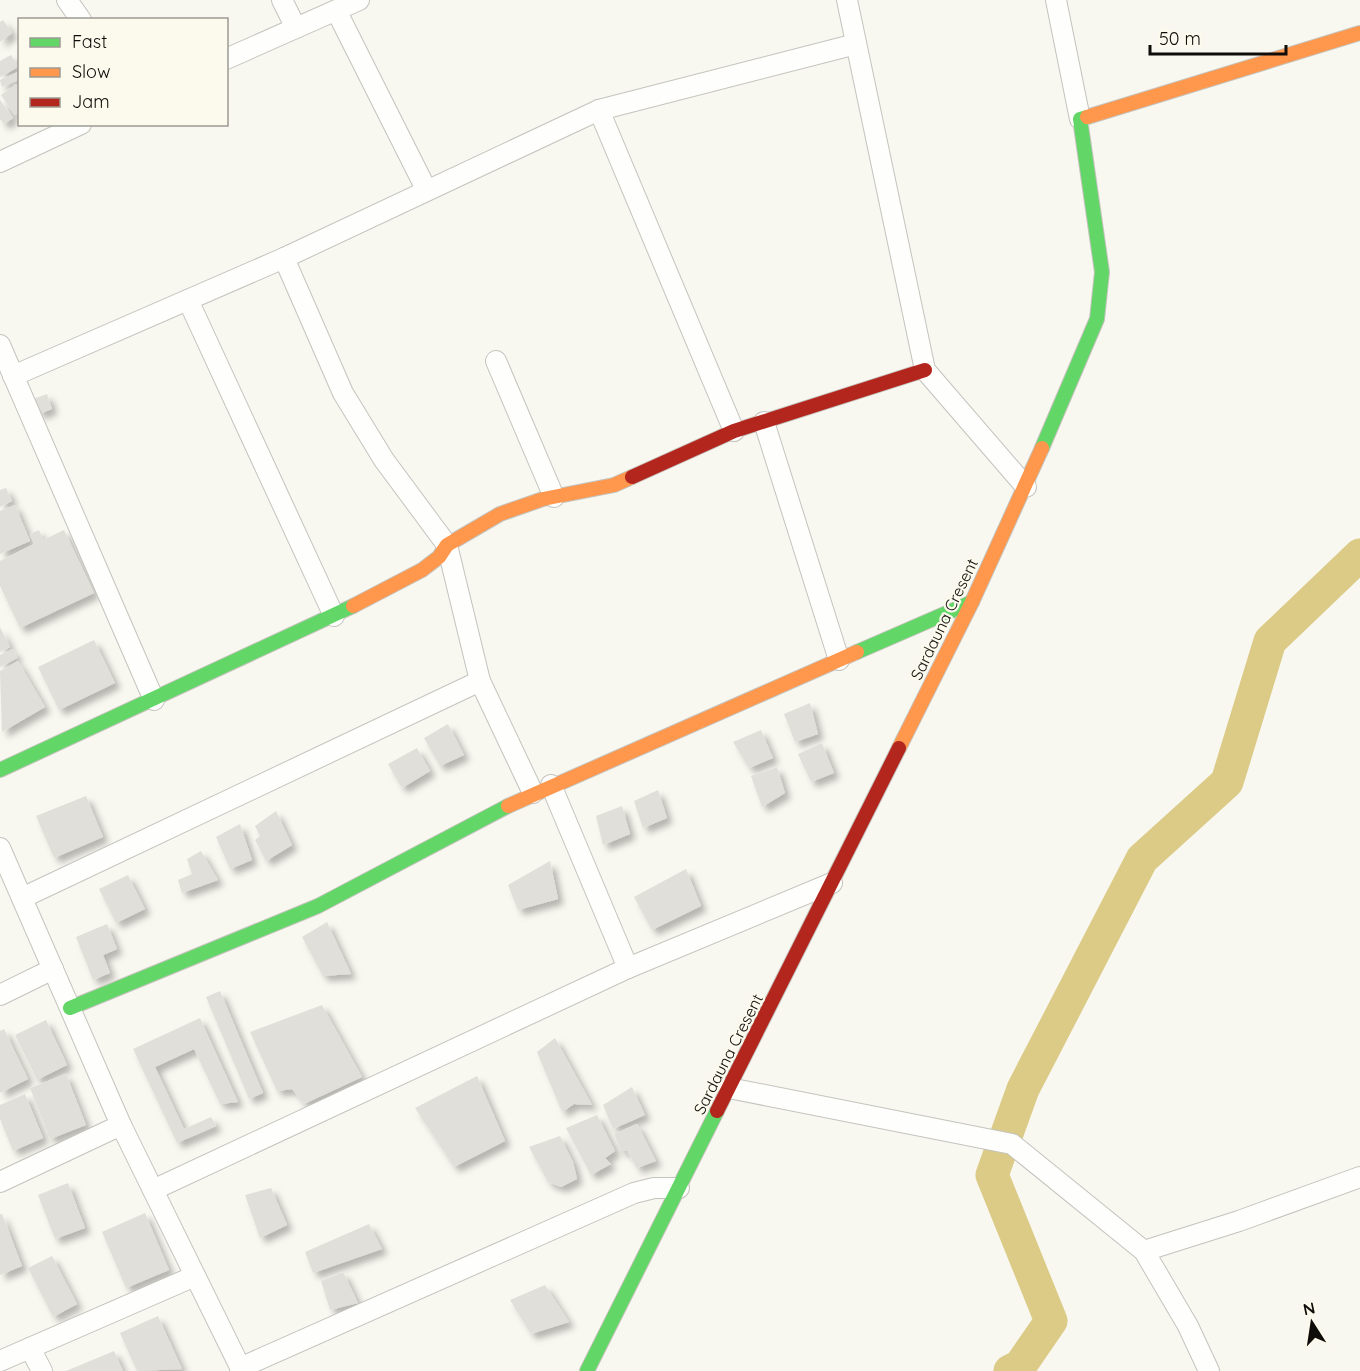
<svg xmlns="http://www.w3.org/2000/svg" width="1360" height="1371" font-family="Quicksand,sans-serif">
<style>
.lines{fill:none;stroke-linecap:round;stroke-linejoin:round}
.river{stroke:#dccb86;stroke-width:33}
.building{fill:#e0dfda;filter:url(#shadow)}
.street-casing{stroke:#c4c3bd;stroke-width:22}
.fast-casing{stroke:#c4c3bd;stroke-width:16}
.slow-casing{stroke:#c4c3bd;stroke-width:16}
.jam-casing{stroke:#c4c3bd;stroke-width:16}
.street{stroke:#fefefd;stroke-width:20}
.fast{stroke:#63d668;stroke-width:14}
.slow{stroke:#ff974d;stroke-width:14}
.jam{stroke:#b3261e;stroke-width:14}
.labels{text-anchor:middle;stroke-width:4.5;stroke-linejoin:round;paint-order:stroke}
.street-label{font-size:16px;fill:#0e0d0a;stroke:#fcf9ed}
</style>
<defs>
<filter id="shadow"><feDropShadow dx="5.5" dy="5.5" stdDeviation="3" flood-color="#0004"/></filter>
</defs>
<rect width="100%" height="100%" fill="#f8f7f0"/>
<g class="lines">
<path class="river" d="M1010 1371 1020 1366 1051 1321 992 1175 1023 1089 1142 859 1227 782 1270 641 1360 555"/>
</g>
<g class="building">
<path d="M3 20 12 33 0 42V22Z"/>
<path d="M11 55 18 67 0 77V61Z"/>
<path d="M20 71V79L2 87 0 80Z"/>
<path d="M16 84 20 89V112L15 115 1 95Z"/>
<path d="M0 100 13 118 4 124 0 119Z"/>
<path d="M47 394 52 409 39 414 33 399Z"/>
<path d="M6 488 12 501 0 507V490Z"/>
<path d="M15 505 30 541 0 554V511Z"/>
<path d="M39 530 43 540 64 530 94 593 20 628 0 586V561L34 544 30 534Z"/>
<path d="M0 627 10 647 0 652Z"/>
<path d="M94 640 115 683 59 710 38 667Z"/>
<path d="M13 649 17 658 0 667V655Z"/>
<path d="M18 661 45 707 2 732 0 671Z"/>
<path d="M810 703 818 734 795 742 784 714Z"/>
<path d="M448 724 464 755 440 766 424 738Z"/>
<path d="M761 730 773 758 749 768 733 742Z"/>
<path d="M822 743 834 773 811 782 798 754Z"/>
<path d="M417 748 430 771 402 788 388 764Z"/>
<path d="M777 767 785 793 762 807 751 776Z"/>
<path d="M658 790 667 818 643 828 634 801Z"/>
<path d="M86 796 103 837 54 858 36 816Z"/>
<path d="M622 806 630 834 603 845 596 816Z"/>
<path d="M276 811 292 845 266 861 255 840 260 836 255 826Z"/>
<path d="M240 824 252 860 230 869 216 837Z"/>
<path d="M201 851 218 880 182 893 178 880 192 874 187 859Z"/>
<path d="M550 861 558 899 518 910 508 885Z"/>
<path d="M686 869 701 906 652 930 634 897Z"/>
<path d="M128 875 145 909 116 923 99 889Z"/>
<path d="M327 922 351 974 323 976 302 937Z"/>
<path d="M107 924 117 949 103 955 110 973 93 980 76 937Z"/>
<path d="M220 991 263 1093 249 1099 206 997Z"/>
<path d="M322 1005 362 1077 304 1104 292 1089 277 1091 250 1032Z"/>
<path d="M200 1018 238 1102 220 1104 194 1049 155 1067 184 1129 211 1117 216 1126 177 1143 133 1049Z"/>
<path d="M46 1020 67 1065 37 1080 15 1035Z"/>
<path d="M4 1029 28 1079 0 1093V1031Z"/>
<path d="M555 1038 592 1105 574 1104 562 1112 537 1052Z"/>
<path d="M66 1074 86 1125 50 1139 30 1088Z"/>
<path d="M477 1076 505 1141 454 1167 415 1108Z"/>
<path d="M632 1087 645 1115 613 1129 603 1105Z"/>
<path d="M25 1094 43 1138 13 1151 0 1119V1105Z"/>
<path d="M597 1115 615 1151 605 1158 611 1164 591 1175 566 1128Z"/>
<path d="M637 1124 656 1161 637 1168 627 1151H621L614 1134Z"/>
<path d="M560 1136 573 1162 577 1179 561 1187 548 1182 529 1147Z"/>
<path d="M68 1183 85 1228 55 1239 38 1195Z"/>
<path d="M271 1188 287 1225 260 1238 245 1195Z"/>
<path d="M145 1213 169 1270 126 1288 102 1232Z"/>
<path d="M0 1214H2L22 1266 0 1275Z"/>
<path d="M369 1224 382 1249 313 1273 305 1252Z"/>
<path d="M52 1256 77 1304 53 1317 28 1268Z"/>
<path d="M343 1272 358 1303 330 1310 321 1281Z"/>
<path d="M545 1285 569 1322 531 1334 510 1300Z"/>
<path d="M158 1316 182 1369 137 1371 120 1333Z"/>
<path d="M114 1351 123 1371H66Z"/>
</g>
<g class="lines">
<g class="street-casing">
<g id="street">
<path d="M67 0 81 20"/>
<path d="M282 0 296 28"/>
<path d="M847 0 925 370 1026 487"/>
<path d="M1056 0 1080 119"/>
<path d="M337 12 426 189"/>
<path d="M226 59 359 0"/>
<path d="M599 110 734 431"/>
<path d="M0 162 81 124"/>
<path d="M284 258 343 393 384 460 447 545 480 681 533 793"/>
<path d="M188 300 334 616"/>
<path d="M0 345 154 700"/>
<path d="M496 361 554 497"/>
<path d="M13 376 284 258 599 110 856 44"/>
<path d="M764 422 839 660"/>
<path d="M551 785 628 968"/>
<path d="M0 848 121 1125 242 1371"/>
<path d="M22 898 480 681"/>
<path d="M0 995 53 969"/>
<path d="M729 1088 1012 1144 1144 1251 1188 1326 1209 1371"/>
<path d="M0 1182 121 1125"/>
<path d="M153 1190 628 968 832 883"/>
<path d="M1144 1251 1239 1221 1360 1177"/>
<path d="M30 1348 42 1371"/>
<path d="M0 1361 195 1276"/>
<path d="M240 1368 634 1193 654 1188H679"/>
</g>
</g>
<g class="fast-casing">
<g id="fast">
<path d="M1042 448 1097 319 1102 272 1080 119 1087 117"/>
<path d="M857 652 972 602"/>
<path d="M0 770 353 606"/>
<path d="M70 1008 318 906 508 806"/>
<path d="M587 1371 717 1111"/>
</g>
</g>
<g class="slow-casing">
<g id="slow">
<path d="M1087 117 1360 33"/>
<path d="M353 606 422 570 439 557 447 545 500 514 543 499 614 485 632 477"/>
<path d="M899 748 972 602 1042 448"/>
<path d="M508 806 857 652"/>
</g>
</g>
<g class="jam-casing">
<g id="jam">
<path d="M632 477 734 431 925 370"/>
<path d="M717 1111 899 748"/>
</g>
</g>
<use href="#street" class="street"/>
<use href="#fast" class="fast"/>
<use href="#slow" class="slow"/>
<use href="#jam" class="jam"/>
</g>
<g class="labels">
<g class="street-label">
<text transform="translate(944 619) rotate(-64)" y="6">Sardauna Cresent</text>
<text transform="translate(728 1054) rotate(-63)" y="6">Sardauna Cresent</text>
</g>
</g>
<rect x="18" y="18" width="210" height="108" fill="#fcf9ed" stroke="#9d9b92" stroke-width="1.5"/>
<rect x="30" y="38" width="30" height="9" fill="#63d668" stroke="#9d9b92" stroke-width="1.5"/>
<text x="72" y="48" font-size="18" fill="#0e0d0a">Fast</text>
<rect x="30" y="68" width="30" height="9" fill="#ff974d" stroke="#9d9b92" stroke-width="1.5"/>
<text x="72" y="78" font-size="18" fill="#0e0d0a">Slow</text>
<rect x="30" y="98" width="30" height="9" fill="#b3261e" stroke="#9d9b92" stroke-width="1.5"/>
<text x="72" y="108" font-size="18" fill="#0e0d0a">Jam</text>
<g transform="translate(1312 1323) rotate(348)" stroke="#fcf9ed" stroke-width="4.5" paint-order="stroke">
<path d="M0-4.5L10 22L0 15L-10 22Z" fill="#0e0d0a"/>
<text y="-9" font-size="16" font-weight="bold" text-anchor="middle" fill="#0e0d0a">N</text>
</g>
<path d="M1150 45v9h136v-9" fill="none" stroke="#0e0d0a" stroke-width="3"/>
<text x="1159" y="45" font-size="18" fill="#0e0d0a" stroke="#fcf9ed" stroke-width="4.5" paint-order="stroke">50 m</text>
</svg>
